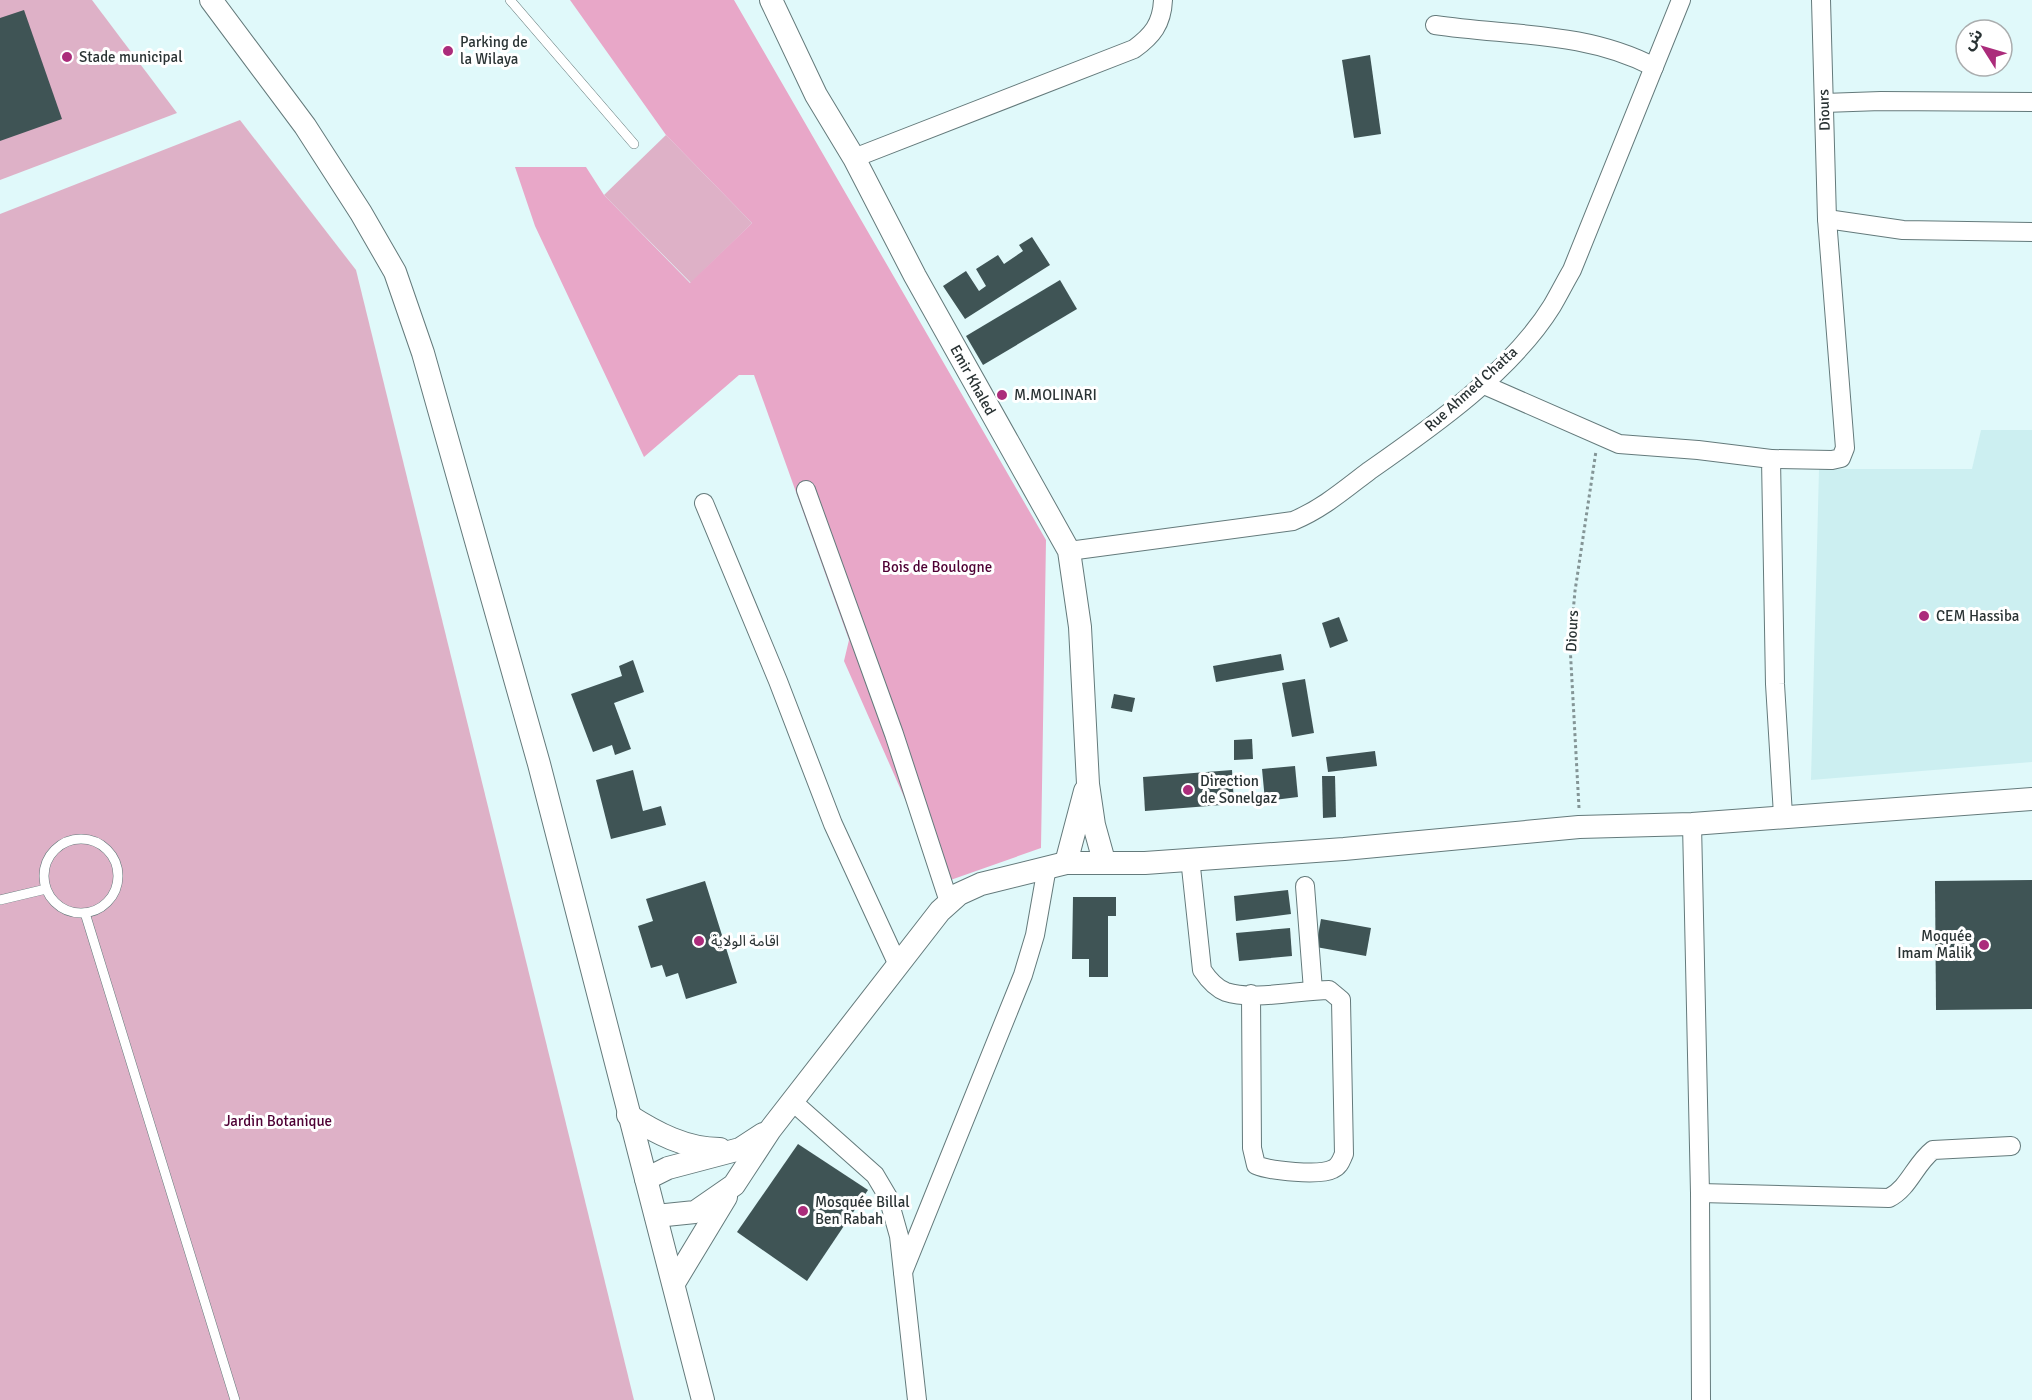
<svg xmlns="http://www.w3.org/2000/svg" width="2032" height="1400" font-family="Signika,'Noto Sans Arabic',sans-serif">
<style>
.built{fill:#cceff1}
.green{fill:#deb1c7}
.forest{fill:#e8a7c8}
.building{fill:#3f5455}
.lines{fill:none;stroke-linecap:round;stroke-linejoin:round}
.service-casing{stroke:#647a7b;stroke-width:10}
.minor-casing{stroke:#647a7b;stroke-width:20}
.tertiary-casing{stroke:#647a7b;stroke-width:24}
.path{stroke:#849596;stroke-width:3;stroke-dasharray:3 3;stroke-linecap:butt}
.service{stroke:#fff;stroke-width:9}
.minor{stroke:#fff;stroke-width:18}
.tertiary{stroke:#fff;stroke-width:22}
.poi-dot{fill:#ab2c7b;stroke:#fff;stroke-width:2}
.labels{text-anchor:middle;stroke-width:6;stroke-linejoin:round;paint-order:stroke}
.poi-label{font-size:15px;fill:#2a3334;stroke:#fff;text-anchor:start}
.street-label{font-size:15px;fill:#2a3334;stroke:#fff}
.park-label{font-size:15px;fill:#4e0134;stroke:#fff}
</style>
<rect width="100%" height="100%" fill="#e0f9fa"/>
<path class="built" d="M1981 430H2032V762L1811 780 1819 469H1972Z"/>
<g class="green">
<path d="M0 0H92L177 113 0 180Z"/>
<path d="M240 120 356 270 634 1400H0V214Z"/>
<path d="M666 135 752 223 691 283 604 195Z"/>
</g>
<path class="forest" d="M570 0H734L1046 540 1041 848 942 883 844 661 849 640 754 375H739L644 457 535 226 515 167H586L604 195 690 283 752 223 666 135Z"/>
<g class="building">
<path d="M24 10 62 119 0 141V18Z"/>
<path d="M1370 55 1381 134 1354 138 1342 60Z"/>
<path d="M1032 237 1050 265 965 319 943 286 966 271 979 291 986 286 976 269 998 255 1004 264 1023 251 1019 245Z"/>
<path d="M1060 280 1077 309 983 365 966 336Z"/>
<path d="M1339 617 1348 641 1330 648 1322 623Z"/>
<path d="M1281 654 1284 670 1216 682 1213 666Z"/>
<path d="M633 660 644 692 614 703 631 749 615 755 612 745 593 752 571 694 622 676 619 666Z"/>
<path d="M1305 679 1314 733 1292 737 1282 683Z"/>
<path d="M1114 694 1135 698 1132 712 1111 708Z"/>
<path d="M1252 739 1253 759 1234 760V740Z"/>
<path d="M1375 751 1377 766 1328 772 1326 757Z"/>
<path d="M1295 766 1298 797 1265 801 1262 769Z"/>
<path d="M633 770 643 811 661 806 666 825 611 839 596 780Z"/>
<path d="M1232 770 1234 804 1145 811 1143 777Z"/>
<path d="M1322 776H1335L1336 817 1323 818Z"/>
<path d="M2032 880V1009L1936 1010 1935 881Z"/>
<path d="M705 881 737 983 686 999 678 973 666 977 662 965 651 968 638 926 653 921 646 899Z"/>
<path d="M1288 890 1291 914 1236 921 1234 896Z"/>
<path d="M1073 897H1116V916H1108V977H1089V959H1072Z"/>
<path d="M1321 919 1371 928 1366 956 1316 947Z"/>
<path d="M1290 928 1292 956 1239 961 1236 933Z"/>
<path d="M798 1144 868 1190 807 1281 737 1232Z"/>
</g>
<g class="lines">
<g class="service-casing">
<g id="service">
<path d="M510 0 634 144"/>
<circle cx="81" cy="876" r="37"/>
<path d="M0 900 46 889"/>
<path d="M85 913 235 1400"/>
</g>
</g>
<g class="minor-casing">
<g id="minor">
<path d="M1435 25C1509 36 1586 31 1654 67"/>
<path d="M1824 103 1881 101 2032 102"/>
<path d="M854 158 1134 49C1152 36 1162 24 1163 0"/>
<path d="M1827 219 1903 230 2032 232"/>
<path d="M1482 384 1619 444 1698 450 1771 459 1775 684 1783 815"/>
<path d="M1771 459 1832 460 1841 458 1845 448 1827 219 1821 0"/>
<path d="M806 490 894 734 949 902"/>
<path d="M704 503 778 681 833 824 898 965"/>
<path d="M1069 551 1293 521C1322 509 1344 490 1369 471 1432 427 1511 372 1552 306 1559 294 1565 282 1572 270L1681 0"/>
<path d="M1692 824 1700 1193 1701 1400"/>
<path d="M1190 858 1202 970C1208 979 1215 988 1226 992 1253 1001 1300 990 1329 990L1341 1000 1344 1154C1341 1160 1340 1166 1333 1169 1320 1176 1270 1171 1256 1165L1252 1148 1251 994"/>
<path d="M1305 886 1313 990"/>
<path d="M793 1102 875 1175 888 1197 899 1236 917 1400"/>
<path d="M1700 1193 1889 1198C1909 1188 1915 1164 1933 1150L2011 1146"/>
<path d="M903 1272 1023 975 1035 935 1047 867"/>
</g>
</g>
<g class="tertiary-casing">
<g id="tertiary">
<path d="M211 0 305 126 361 213 395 272 423 353 539 764 703 1400"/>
<path d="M771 0 816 95 854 158 915 276 1069 551 1080 627 1088 784 1094 825 1104 861"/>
<path d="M1066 863 1085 791"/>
<path d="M628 1115C656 1133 686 1149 720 1149"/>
<path d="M646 1179 668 1168 740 1149 763 1134"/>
<path d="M656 1216 695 1212 734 1185 770 1130 940 911 959 894 981 884 1066 863H1145L1344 849 1579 827 1692 824 2032 799"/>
<path d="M674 1283 726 1197"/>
</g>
</g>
<path class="path" d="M1579 808 1570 645 1575 591 1596 451"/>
<use href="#service" class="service"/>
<use href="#minor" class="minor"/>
<use href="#tertiary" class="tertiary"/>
</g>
<g class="poi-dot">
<circle cx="448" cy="51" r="6"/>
<circle cx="67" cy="57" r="6"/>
<circle cx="1002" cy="395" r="6"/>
<circle cx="1924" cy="616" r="6"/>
<circle cx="1188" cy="790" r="6"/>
<circle cx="699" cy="941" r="6"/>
<circle cx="1984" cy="945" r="6"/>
<circle cx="803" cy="1211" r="6"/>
</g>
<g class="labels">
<g class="poi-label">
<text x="460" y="47">Parking de<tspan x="460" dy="17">la Wilaya</tspan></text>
<text x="79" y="62">Stade municipal</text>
<text x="1014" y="400">M.MOLINARI</text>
<text x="1936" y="621">CEM Hassiba</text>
<text x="1200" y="786">Direction<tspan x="1200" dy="17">de Sonelgaz</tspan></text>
<text x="1972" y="941" text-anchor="end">Moquée<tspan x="1972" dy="17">Imam Malik</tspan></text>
<text x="711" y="946">اقامة الولاية</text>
<text x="815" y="1207">Mosquée Billal<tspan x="815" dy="17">Ben Rabah</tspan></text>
</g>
<g class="street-label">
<text transform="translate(1824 110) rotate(-92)" y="5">Diours</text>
<text transform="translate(973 380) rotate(61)" y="5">Emir Khaled</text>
<text transform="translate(1471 389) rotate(-42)" y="5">Rue Ahmed Chatta</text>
<text transform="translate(1572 631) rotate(-87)" y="5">Diours</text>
</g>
<g class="park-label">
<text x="937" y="572">Bois de Boulogne</text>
<text x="278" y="1126">Jardin Botanique</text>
</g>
</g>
<g transform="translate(1984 48) rotate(307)"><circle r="28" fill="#ffffff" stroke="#aaadae" stroke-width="1.5"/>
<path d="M0-4.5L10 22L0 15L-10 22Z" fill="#ab2c7b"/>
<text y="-9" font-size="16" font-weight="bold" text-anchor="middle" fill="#2a3334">ش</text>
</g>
</svg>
